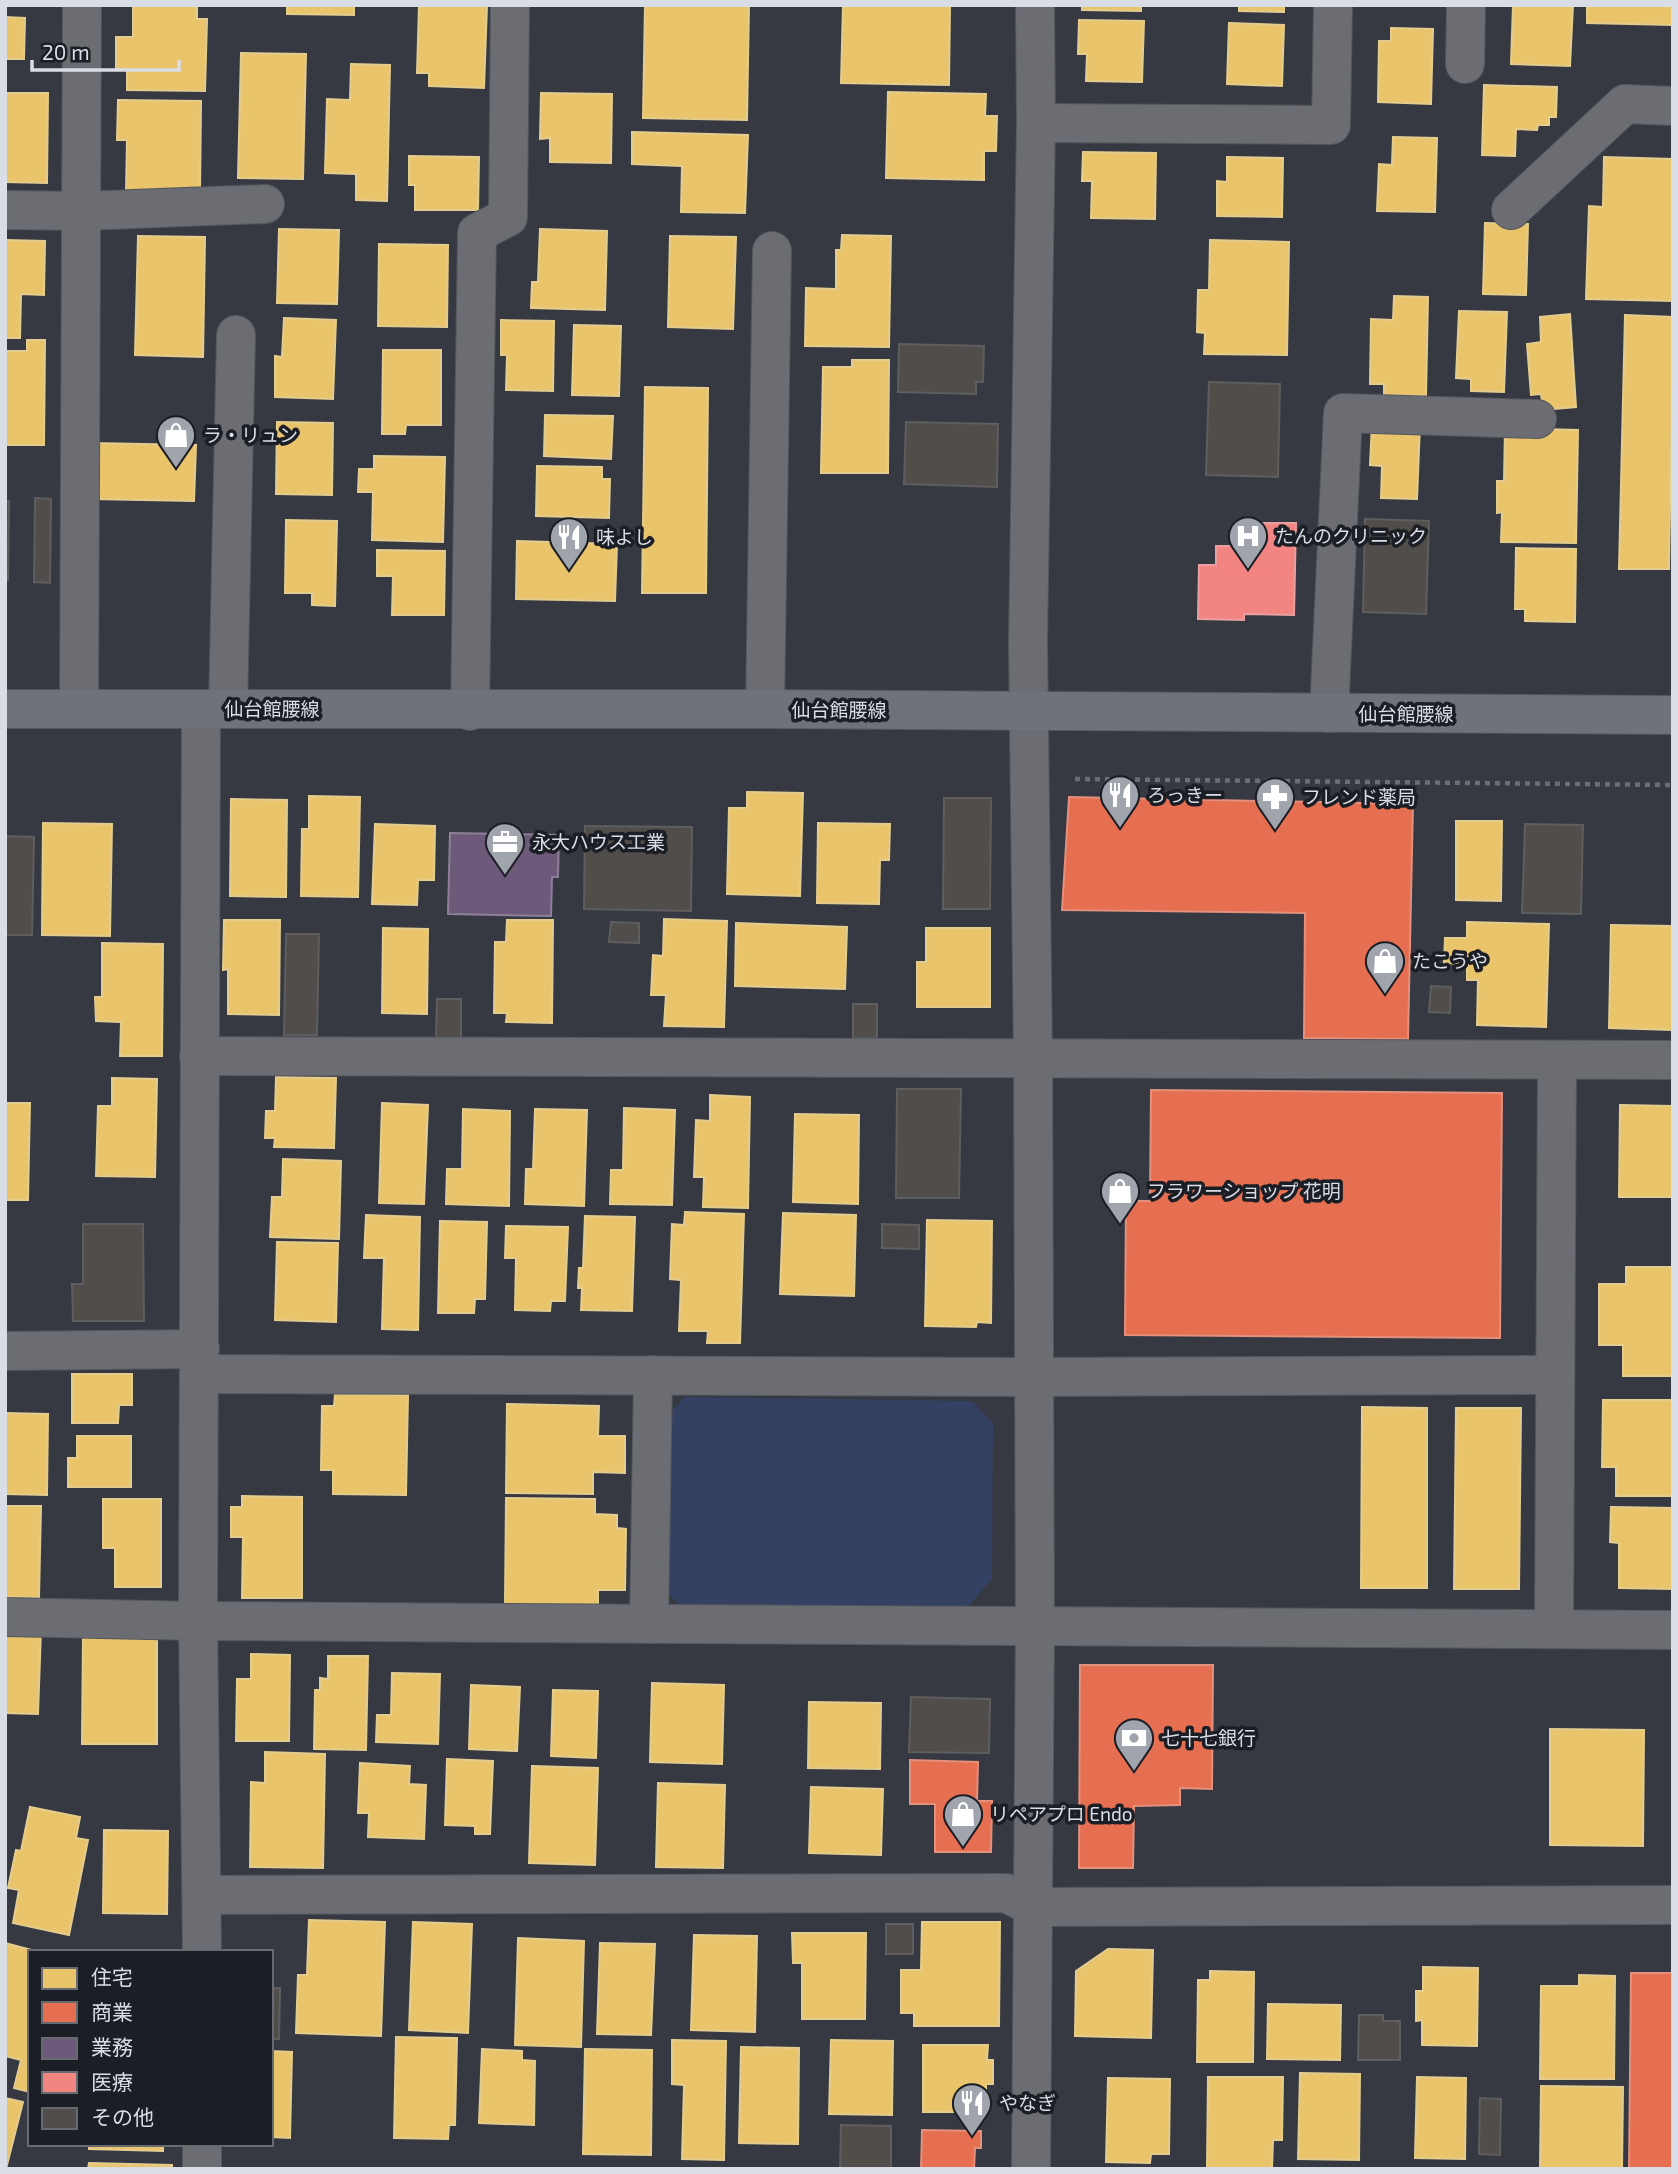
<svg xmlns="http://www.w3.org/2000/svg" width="1678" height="2174" font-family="'Exo 2','Noto Sans JP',sans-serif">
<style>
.green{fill:#354162}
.homes{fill:#e9c46a;stroke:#e4cc8f;stroke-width:2}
.shops{fill:#e76f51;stroke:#e3907d;stroke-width:2}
.offices{fill:#6d597a;stroke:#8d819a;stroke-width:2}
.health{fill:#f28482;stroke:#ea9fa0;stroke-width:2}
.building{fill:#514d4a;stroke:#5e5e5f;stroke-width:2}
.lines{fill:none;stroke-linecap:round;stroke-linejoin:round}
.minor-casing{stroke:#53565d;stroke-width:40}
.tertiary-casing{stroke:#53565d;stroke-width:40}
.secondary-casing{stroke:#53565d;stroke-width:40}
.path{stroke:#6c6e73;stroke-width:4.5;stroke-dasharray:5 5;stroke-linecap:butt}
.minor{stroke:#6b6d72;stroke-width:38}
.tertiary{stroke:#6b6d72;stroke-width:38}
.secondary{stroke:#6e727b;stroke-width:38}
.labels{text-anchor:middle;stroke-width:7;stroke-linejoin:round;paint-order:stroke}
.poi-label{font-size:19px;fill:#d9dde5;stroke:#1c1e25;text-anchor:start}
.street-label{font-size:19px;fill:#d9dde5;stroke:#1c1e25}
</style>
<rect width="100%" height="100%" fill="#363941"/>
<path class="green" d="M685 1397 972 1401 993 1423 992 1579 968 1607 680 1605 664 1590 668 1415Z"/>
<g class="homes">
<path d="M133 5H197V19H207L205 91 127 90V69H116V37H133Z"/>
<path d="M287 5H354V15L287 14Z"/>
<path d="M419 5H487L484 88 429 86V73H417Z"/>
<path d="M645 5H749L747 120 643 118Z"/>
<path d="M843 5H950L949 85 841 83Z"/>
<path d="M1082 5H1141V11L1082 10Z"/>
<path d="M1239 5H1284V12L1239 11Z"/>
<path d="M1513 5H1573L1570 66 1511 64Z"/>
<path d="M1587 5H1673V25L1587 23Z"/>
<path d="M5 17 25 18 24 59H5Z"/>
<path d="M1079 20 1144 21 1142 82 1086 81 1087 54H1078Z"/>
<path d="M1229 23 1284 25 1282 86 1227 84Z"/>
<path d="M1391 28 1433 29 1431 104 1378 102 1379 41H1391Z"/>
<path d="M241 53 306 54 303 179 238 178Z"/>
<path d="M351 64 390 65 387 201 356 200V174L325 173 327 99 350 100Z"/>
<path d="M1484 85 1557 87 1556 117H1549V125H1538L1537 130 1516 129 1515 156 1482 155Z"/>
<path d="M888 92 986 94 985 116H997L996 151H984V180L886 178Z"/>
<path d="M5 93H48L47 183 5 182Z"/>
<path d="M541 93 612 94 611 163 550 162V138L540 139Z"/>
<path d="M118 100 201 101 200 193H126L127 140H117Z"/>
<path d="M632 132 748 135 745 213 681 212 682 166 632 164Z"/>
<path d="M1393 137 1437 138 1435 212 1377 211 1379 164 1392 165Z"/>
<path d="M1083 152 1156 153 1155 219 1091 218 1092 181H1082Z"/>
<path d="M409 156 479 157 478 210H415V185H409Z"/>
<path d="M1227 157 1283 158 1282 217 1217 216V181L1227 182Z"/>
<path d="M1604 157 1673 159V301L1586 299 1589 206 1603 207Z"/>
<path d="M1485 223 1528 224 1526 295 1483 294Z"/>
<path d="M279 229 339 230 337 304 277 303Z"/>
<path d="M540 229 607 231 605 310 531 308 532 282H538Z"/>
<path d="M842 235 891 236 889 347 805 346 806 288 836 289V250H841Z"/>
<path d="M138 236 205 237 203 357 135 355Z"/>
<path d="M670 236 736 237 733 329 668 327Z"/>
<path d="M5 240 45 241 44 295 21 294 20 338H5Z"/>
<path d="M1210 240 1289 242 1287 355 1204 354 1205 333 1197 332 1198 290H1209Z"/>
<path d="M379 244 448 245 447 327 378 326Z"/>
<path d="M1394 296 1428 297 1426 396 1384 395V384H1370L1371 319 1393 320Z"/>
<path d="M1459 311 1507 312 1504 392 1471 391V379L1456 378Z"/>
<path d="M1570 314 1576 407 1543 410 1541 394 1531 395 1527 344 1541 342 1540 317Z"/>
<path d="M1625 315 1673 317 1669 569H1619Z"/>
<path d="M284 318 336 320 333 399 275 397V356L282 357Z"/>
<path d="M501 320 554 321 553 391 506 390 507 355H501Z"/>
<path d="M574 325 621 326 619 396 572 395Z"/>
<path d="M27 340H45L44 445H5V351H27Z"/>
<path d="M383 350H441V425H406L405 434H382Z"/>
<path d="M852 360H889L888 473H821L823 367H852Z"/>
<path d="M645 387 708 388 706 593H642Z"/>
<path d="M545 415 613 416 611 459 544 456Z"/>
<path d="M277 422 333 423 332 495 276 494Z"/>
<path d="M1372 423 1420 425 1417 499 1381 498 1382 466 1370 465Z"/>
<path d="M1505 428 1578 430 1576 543 1501 542 1502 512 1497 513V481H1504Z"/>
<path d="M91 443 196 445 194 501 90 499Z"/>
<path d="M374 456 445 457 443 542 372 540 373 492H358L359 469H374Z"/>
<path d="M537 466 602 467V479H610L609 518 536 516Z"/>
<path d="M286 520 337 521 335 606 312 605V593H285Z"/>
<path d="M517 541 617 544 615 601 516 599Z"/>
<path d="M1516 548 1576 549 1575 622 1525 621V609H1515Z"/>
<path d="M377 550 445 551 444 615H392L393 576H377Z"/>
<path d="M747 792 803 793 800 896 727 894 729 808H747Z"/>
<path d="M309 796 360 797 358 897 301 896 302 829H309Z"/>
<path d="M231 799 287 800 286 897 230 896Z"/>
<path d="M1456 821H1502L1501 901 1456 900Z"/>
<path d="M43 823 112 824 110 936 42 935Z"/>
<path d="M818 823 890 824 889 860H880L879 904 817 903Z"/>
<path d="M375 824 435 826 434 880H418L417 905 372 904Z"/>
<path d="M664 919 727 921 724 1027 664 1026 666 995H651L653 955 663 956Z"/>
<path d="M224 920H280L279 1015 228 1014V969L223 970Z"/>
<path d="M507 920H553L552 1023 506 1022 507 1013H494L495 942H506Z"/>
<path d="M1467 922 1549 924 1546 1027 1477 1025 1478 980H1467V964L1444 963 1445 938H1467Z"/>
<path d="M736 923 847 927 845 989 735 986Z"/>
<path d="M1611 925 1673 926V1030L1609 1028Z"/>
<path d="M383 928 428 929 427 1014 382 1013Z"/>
<path d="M926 928H990V1007H917V962H926Z"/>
<path d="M102 943 163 944 162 1056H120L121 1022 96 1021 95 997H102Z"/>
<path d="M276 1077 336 1078 334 1148 274 1147 275 1138H265L266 1111H275Z"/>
<path d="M112 1078 157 1079 155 1177 96 1176 98 1106H112Z"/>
<path d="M710 1095 750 1097 748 1208 703 1207 704 1177H694L696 1120 710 1121Z"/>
<path d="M5 1103H30L28 1200H5Z"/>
<path d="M382 1103 428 1105 424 1204 379 1203Z"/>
<path d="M1620 1105 1673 1106V1197H1619Z"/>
<path d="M624 1108 675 1110 672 1205 610 1204 611 1170H623Z"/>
<path d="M463 1109 510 1111 509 1206 446 1204 447 1169H462Z"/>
<path d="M535 1109 587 1110 584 1206 525 1204 526 1169H533Z"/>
<path d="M795 1114 859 1115 858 1204 793 1202Z"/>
<path d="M283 1159 341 1161 339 1239 270 1237 272 1197H282Z"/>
<path d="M685 1212 744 1214 740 1343H707L708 1331H679L681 1280 670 1279 672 1224 684 1225Z"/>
<path d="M783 1213 856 1215 854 1296 780 1294Z"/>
<path d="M366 1215 420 1217 418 1330 382 1329 384 1258H364Z"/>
<path d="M585 1216 635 1217 632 1311 581 1310 582 1288H578L579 1268H583Z"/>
<path d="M927 1220 992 1221 991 1323 977 1322 976 1327 925 1326Z"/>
<path d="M440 1221 487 1222 485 1299H475L474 1313H438Z"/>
<path d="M506 1226 568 1227 565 1301H551L550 1311 515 1310 516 1258H505Z"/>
<path d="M277 1242 338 1243 336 1322 275 1320Z"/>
<path d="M1626 1267H1673V1376H1623V1345H1599V1284H1626Z"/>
<path d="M72 1374H132V1405H119L118 1423H72Z"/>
<path d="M335 1394 408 1395 406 1495 333 1494V1470H321L322 1406H334Z"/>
<path d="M1603 1400H1673V1496H1616V1467H1602Z"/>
<path d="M507 1404 599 1406 598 1436H625V1473L593 1472V1494L506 1493Z"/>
<path d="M1362 1407 1427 1408V1588H1361Z"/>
<path d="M1456 1408H1521L1519 1589H1454Z"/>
<path d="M5 1413 48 1414 47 1495 5 1494Z"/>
<path d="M77 1436H131V1487H68V1458H77Z"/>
<path d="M242 1496 302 1497V1598H242L243 1537H231V1507H242Z"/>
<path d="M506 1498 595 1499V1514L617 1515V1528L626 1529 625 1590H598V1606L505 1604Z"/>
<path d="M103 1499H161V1587H115V1548H103Z"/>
<path d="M5 1506H41L39 1598 5 1597Z"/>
<path d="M1611 1507 1673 1508V1589L1619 1588V1543L1610 1542Z"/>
<path d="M5 1628 41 1630 38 1714 5 1713Z"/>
<path d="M83 1635H157V1744H82Z"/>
<path d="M251 1654 290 1655 289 1741H236L237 1679H251Z"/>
<path d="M328 1656H368L366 1750 314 1749 315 1690H320V1678L328 1679Z"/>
<path d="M392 1673 440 1674 438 1744 376 1742 377 1715H391Z"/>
<path d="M652 1683 724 1685 722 1764 650 1762Z"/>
<path d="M471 1685 520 1687 517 1751 469 1749Z"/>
<path d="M553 1690 598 1691 596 1758 551 1756Z"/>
<path d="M809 1702 881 1703 880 1769 808 1768Z"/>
<path d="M1550 1729 1644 1730 1643 1846 1550 1845Z"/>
<path d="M265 1752 325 1754 323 1868 250 1867 251 1782 265 1783Z"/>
<path d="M447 1759 493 1761 490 1834H475V1826L445 1825Z"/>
<path d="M360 1763 410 1766 409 1784 426 1785 424 1839 368 1837 369 1813H358Z"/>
<path d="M532 1766 598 1768 595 1865 529 1863Z"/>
<path d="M658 1783 725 1785 723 1868 656 1867Z"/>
<path d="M811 1787 883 1789 881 1855 809 1853Z"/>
<path d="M30 1807 80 1817 76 1838 88 1840 69 1935 13 1923 19 1890 8 1888 16 1850 21 1851Z"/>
<path d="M104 1830 168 1831 167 1914 103 1913Z"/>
<path d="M309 1920 385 1922 381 2036 296 2033 298 1975H307Z"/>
<path d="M413 1922 472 1924 468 2033 409 2030Z"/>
<path d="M922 1922H1000L999 2026H914V2013H901V1970H921Z"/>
<path d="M792 1933H866L865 2019H802V1963H793Z"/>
<path d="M694 1935 757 1936 755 2032 691 2030Z"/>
<path d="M518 1938 584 1941 581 2047 515 2045Z"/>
<path d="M5 1943 39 1952H30V2092L14 2088 21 2060 5 2056Z"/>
<path d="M600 1943 655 1944 651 2035 597 2034Z"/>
<path d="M1108 1949 1153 1950 1151 2038 1075 2036 1076 1971Z"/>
<path d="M1423 1967 1478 1968 1477 2046 1422 2045V2020L1416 2021V1991H1423Z"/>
<path d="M1210 1971 1254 1972 1253 2062H1197L1198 1980H1210Z"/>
<path d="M1579 1975 1615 1976 1614 2079H1540L1541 1986H1579Z"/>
<path d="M1268 2004 1341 2005 1340 2060 1267 2059Z"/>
<path d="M396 2037 457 2038 455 2125H449L448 2139 394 2138Z"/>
<path d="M672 2040 726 2041 724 2160 682 2159 684 2085 672 2084Z"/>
<path d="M831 2040 893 2041 892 2115 829 2114Z"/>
<path d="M923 2045H988L987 2060H993V2084H986V2112H923Z"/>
<path d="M741 2047 799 2048 798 2144 739 2143Z"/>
<path d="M482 2049 522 2051V2060L535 2061 534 2125 479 2123Z"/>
<path d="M585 2049 652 2050 651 2155 583 2154Z"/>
<path d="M271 2051 292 2052 290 2138 271 2137Z"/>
<path d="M1300 2073 1360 2074 1359 2160 1298 2159Z"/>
<path d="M1208 2077H1283L1282 2140H1273L1272 2169H1207Z"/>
<path d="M1417 2077 1466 2078 1465 2159 1415 2158Z"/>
<path d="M1108 2078 1170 2079 1169 2154H1151L1150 2163 1106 2162Z"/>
<path d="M1541 2086 1623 2087 1622 2169H1540Z"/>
<path d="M5 2098 23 2102 6 2169H5Z"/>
<path d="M89 2144H163V2151L89 2149Z"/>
<path d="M89 2163 172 2165V2169H88Z"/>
</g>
<g class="shops">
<path d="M1069 797 1413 804 1408 1039 1304 1038 1305 913 1062 910Z"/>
<path d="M1151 1090 1502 1093 1500 1338 1125 1335 1126 1201H1150Z"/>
<path d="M1080 1665H1213L1212 1789 1180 1788V1805L1134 1806 1133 1868H1079Z"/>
<path d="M910 1760 978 1762 977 1801H992L991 1852H935V1804H910Z"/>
<path d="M1631 1973H1673V2169H1629Z"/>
<path d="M922 2130 981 2131V2148H975L974 2169H921Z"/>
</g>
<path class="offices" d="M450 833 559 835 558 877H552L551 916 448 914Z"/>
<path class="health" d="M1242 523H1296L1294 615 1244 614V620L1198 619 1199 565H1216V546H1242Z"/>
<g class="building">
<path d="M899 344 984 346 983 382H976V394L898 392Z"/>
<path d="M1209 382 1280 384 1278 477 1206 475Z"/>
<path d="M906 422 998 424 997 487 904 484Z"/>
<path d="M35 498 51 499 50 583 34 582Z"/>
<path d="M5 501H9L8 580H5Z"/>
<path d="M1365 519 1429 521 1426 614 1363 612Z"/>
<path d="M944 798H991L990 909H943Z"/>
<path d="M1525 824 1583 825 1581 914 1522 913Z"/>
<path d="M585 826 692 827 691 911 584 909Z"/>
<path d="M5 836 34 837 32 935H5Z"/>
<path d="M611 922 639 923V943L609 942Z"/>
<path d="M286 934H319L317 1035H284Z"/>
<path d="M1431 986 1451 987 1450 1013 1429 1012Z"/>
<path d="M437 999H461V1039L436 1038Z"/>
<rect x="853" y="1004" width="24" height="34"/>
<path d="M897 1089H961L959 1198H896Z"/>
<path d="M83 1224H143L144 1321H73L72 1284H83Z"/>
<path d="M882 1224 919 1225V1249L882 1248Z"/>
<path d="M911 1697 990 1699 989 1753 909 1752Z"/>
<rect x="886" y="1924" width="27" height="30"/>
<path d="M271 1988H280L279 2039H271Z"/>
<path d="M1359 2015H1383V2021H1400V2060H1358Z"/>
<path d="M1480 2098 1501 2099 1500 2155 1479 2154Z"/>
<path d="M841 2125 891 2126V2169H840Z"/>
</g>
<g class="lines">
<g class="minor-casing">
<g id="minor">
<path d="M1465 64 1466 5"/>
<path d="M1036 123 1331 125 1333 5"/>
<path d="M5 210 82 211 265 204"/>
<path d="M1511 210 1625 104 1673 106"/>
<path d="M79 708 82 5"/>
<path d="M228 708 236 335"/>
<path d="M201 709 198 1621 202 1952"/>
<path d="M765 709 772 251"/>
<path d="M470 711 477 233 508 217 510 5"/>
<path d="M1329 713 1343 413 1537 419"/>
<path d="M199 1056 1673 1060"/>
<path d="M5 1351 200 1349"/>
<path d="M200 1374 1034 1377 1555 1375"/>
<path d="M5 1617 198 1621 1673 1630"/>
<path d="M649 1624 653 1375"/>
<path d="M1554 1629 1557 1060"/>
<path d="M203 1895 1006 1893 1034 1907"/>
<path d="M202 2169V2144"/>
<path d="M1031 2169 1035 1626 1033 1058 1028 642 1036 123 1035 5"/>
</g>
</g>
<g class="tertiary-casing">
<path id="tertiary" d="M1034 1907 1673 1905"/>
</g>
<g class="secondary-casing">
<path id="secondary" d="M5 709H765L1673 715"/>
</g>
<path class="path" d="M1075 779 1673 785"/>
<use href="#minor" class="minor"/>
<use href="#tertiary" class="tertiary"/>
<use href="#secondary" class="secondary"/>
</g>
<defs>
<g id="shop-pin" transform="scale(2.0125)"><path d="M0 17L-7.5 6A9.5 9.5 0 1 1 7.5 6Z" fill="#a0a4ac" stroke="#1c1e25"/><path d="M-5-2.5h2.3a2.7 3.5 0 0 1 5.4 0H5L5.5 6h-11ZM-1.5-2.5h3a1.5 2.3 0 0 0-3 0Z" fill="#fff"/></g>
<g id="hospital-pin" transform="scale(2.0125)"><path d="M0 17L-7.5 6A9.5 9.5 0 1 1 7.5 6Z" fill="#a0a4ac" stroke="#1c1e25"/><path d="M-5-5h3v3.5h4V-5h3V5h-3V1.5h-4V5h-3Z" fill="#fff"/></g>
<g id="restaurant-pin" transform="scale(2.0125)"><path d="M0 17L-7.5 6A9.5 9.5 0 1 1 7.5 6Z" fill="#a0a4ac" stroke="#1c1e25"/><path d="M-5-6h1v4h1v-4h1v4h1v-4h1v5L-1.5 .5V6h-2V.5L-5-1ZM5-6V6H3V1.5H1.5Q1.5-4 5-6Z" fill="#fff"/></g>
<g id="pharmacy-pin" transform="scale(2.0125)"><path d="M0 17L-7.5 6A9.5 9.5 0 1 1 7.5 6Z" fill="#a0a4ac" stroke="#1c1e25"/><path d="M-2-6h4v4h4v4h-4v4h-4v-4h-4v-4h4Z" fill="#fff"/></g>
<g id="office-pin" transform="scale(2.0125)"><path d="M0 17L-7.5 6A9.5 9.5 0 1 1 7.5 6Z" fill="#a0a4ac" stroke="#1c1e25"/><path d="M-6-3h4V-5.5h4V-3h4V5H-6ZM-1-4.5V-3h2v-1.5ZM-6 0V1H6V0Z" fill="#fff"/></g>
<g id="bank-pin" transform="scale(2.0125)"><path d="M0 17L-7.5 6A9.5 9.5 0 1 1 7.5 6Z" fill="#a0a4ac" stroke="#1c1e25"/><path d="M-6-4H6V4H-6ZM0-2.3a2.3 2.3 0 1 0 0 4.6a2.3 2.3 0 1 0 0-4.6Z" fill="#fff"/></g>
</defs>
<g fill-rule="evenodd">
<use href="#shop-pin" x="176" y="435"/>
<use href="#hospital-pin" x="1248" y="536"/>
<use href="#restaurant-pin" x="569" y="537"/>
<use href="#restaurant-pin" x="1120" y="795"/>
<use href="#pharmacy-pin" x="1275" y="797"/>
<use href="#office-pin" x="505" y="842"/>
<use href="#shop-pin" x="1385" y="961"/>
<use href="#shop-pin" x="1120" y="1191"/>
<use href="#bank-pin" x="1134" y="1738"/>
<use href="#shop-pin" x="963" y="1814"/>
<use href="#restaurant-pin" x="972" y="2103"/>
</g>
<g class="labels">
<g class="poi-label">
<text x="203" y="442">ラ・リュン</text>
<text x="1275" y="543">たんのクリニック</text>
<text x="596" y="544">味よし</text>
<text x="1147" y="802">ろっきー</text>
<text x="1302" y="804">フレンド薬局</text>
<text x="532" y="849">永大ハウス工業</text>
<text x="1412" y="968">たこうや</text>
<text x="1147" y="1198">フラワーショップ 花明</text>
<text x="1161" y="1745">七十七銀行</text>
<text x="990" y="1821">リペアプロ Endo</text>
<text x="999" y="2110">やなぎ</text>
</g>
<g class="street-label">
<text x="272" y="716">仙台館腰線</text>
<text x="839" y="717">仙台館腰線</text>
<text x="1406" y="721">仙台館腰線</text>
</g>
</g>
<rect width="1678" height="2174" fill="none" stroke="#d9dde5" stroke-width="14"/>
<rect x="28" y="1950" width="245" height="196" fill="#1c1e25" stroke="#686a72" stroke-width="2"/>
<rect x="42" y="1968" width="35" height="21" fill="#e9c46a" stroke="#686a72" stroke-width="2"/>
<text x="91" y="1985" font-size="21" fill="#d9dde5">住宅</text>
<rect x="42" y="2002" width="35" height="21" fill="#e76f51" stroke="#686a72" stroke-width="2"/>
<text x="91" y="2020" font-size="21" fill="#d9dde5">商業</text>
<rect x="42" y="2038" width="35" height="21" fill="#6d597a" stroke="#686a72" stroke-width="2"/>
<text x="91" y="2055" font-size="21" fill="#d9dde5">業務</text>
<rect x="42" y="2072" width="35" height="21" fill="#f28482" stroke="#686a72" stroke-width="2"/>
<text x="91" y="2090" font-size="21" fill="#d9dde5">医療</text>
<rect x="42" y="2108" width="35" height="21" fill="#514d4a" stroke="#686a72" stroke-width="2"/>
<text x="91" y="2125" font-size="21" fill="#d9dde5">その他</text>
<path d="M32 60v10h147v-10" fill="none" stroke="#d9dde5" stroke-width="3.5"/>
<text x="42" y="60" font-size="21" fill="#d9dde5" stroke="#1c1e25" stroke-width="5" paint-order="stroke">20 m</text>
</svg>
